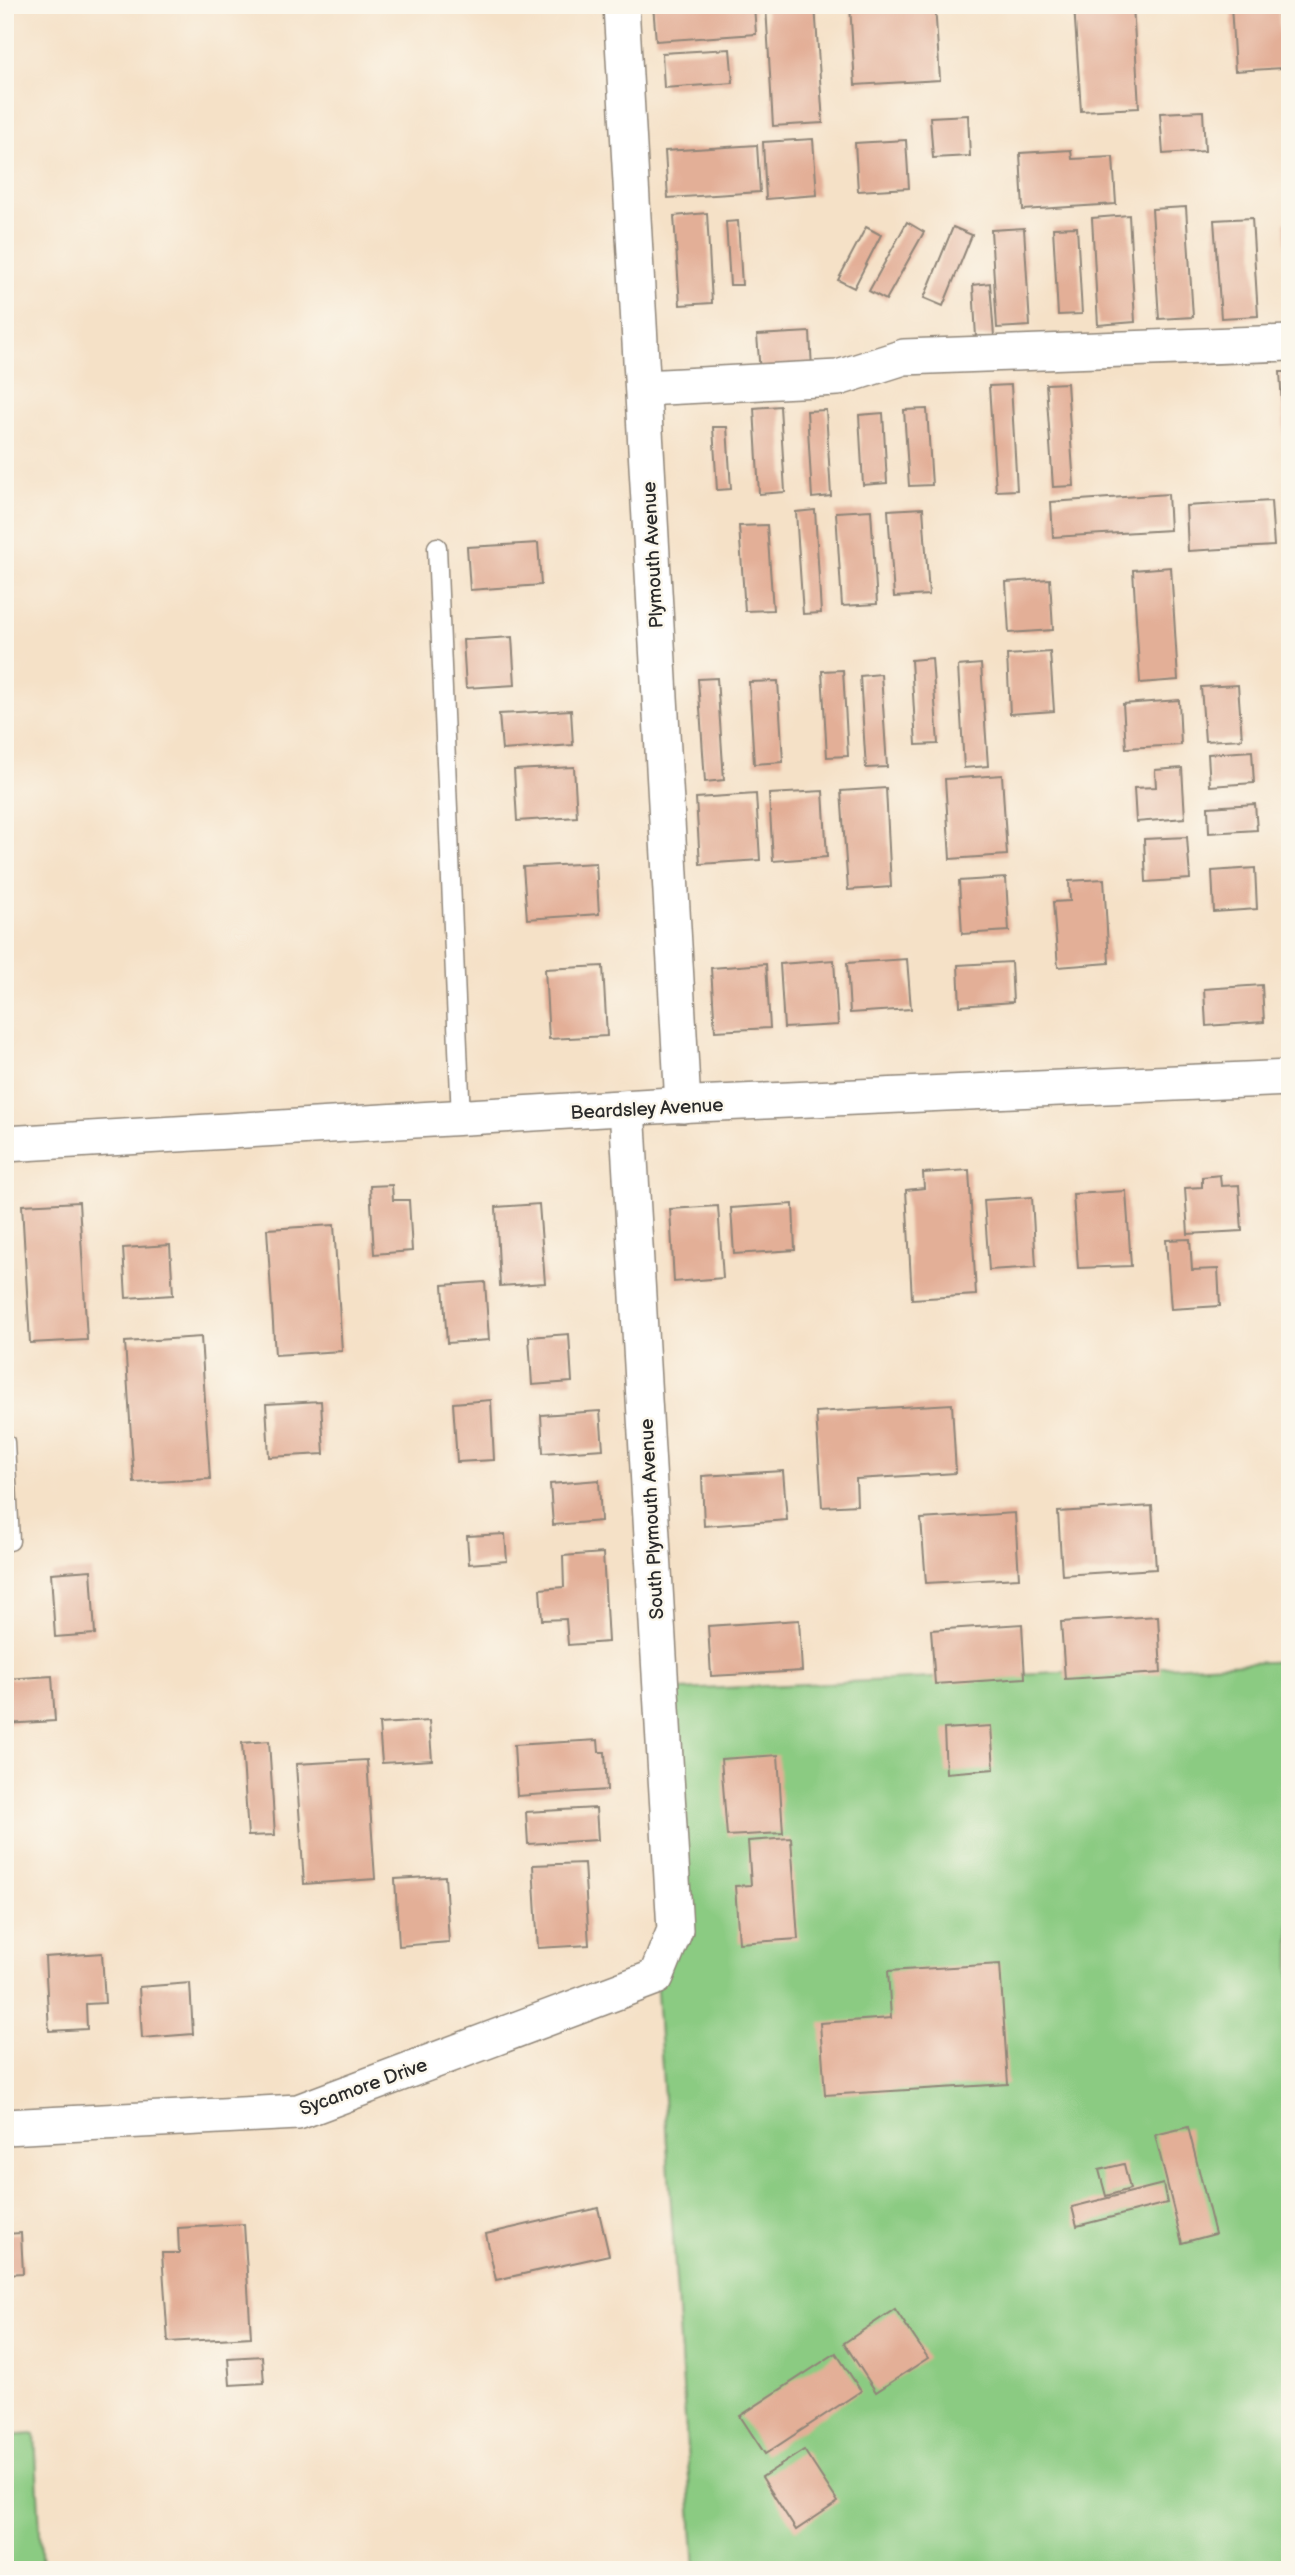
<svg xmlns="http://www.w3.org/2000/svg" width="1295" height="2575" font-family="'Balsamiq Sans',sans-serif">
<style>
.green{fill:#8bcb82;stroke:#5b7b56;stroke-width:2}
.building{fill:#e3af97}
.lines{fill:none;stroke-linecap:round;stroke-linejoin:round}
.lane-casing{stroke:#908679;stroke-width:21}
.street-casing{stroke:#908679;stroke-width:38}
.lane{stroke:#fff;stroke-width:18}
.street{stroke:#fff;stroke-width:35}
.labels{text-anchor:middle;stroke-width:5;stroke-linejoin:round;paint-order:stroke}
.street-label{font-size:19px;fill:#2b2b2b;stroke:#fbf7ec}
</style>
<rect width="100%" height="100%" fill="#fbf7ec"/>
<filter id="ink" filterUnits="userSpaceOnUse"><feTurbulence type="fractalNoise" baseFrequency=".0143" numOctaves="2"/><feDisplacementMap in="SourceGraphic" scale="14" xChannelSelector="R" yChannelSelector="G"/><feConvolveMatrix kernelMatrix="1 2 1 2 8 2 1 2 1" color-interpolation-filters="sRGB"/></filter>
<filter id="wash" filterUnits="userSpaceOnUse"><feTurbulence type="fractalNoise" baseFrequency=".00686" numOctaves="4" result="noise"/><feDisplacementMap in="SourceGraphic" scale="28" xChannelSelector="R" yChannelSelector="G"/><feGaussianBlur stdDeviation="1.57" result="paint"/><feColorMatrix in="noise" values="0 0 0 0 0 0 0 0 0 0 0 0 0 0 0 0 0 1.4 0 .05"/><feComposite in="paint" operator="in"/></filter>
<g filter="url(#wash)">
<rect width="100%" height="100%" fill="#f5e1c7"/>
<g class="green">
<path d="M1290 1661V2570H695L656 1977 661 1782 660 1691Z"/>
<path d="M35 2434 42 2570H5V2436Z"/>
</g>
<g id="blocks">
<g class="building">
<path d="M653 5H754L756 34 656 41Z"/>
<path d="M815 5 823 123 773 126 766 6Z"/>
<path d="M850 5H935L940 80 855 85Z"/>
<path d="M1074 5H1133L1139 108 1081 111Z"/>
<path d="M1231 5H1278L1282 68 1235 71Z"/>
<path d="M730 49 733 83 664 88 662 53Z"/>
<path d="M1203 111 1205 151 1163 154 1160 113Z"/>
<path d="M968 115 970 156 933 158 930 117Z"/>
<path d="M813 139 817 195 766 199 763 142Z"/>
<path d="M906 140 909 188 858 191 855 143Z"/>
<path d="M757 145 760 192 668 198 665 151Z"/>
<path d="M1071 150 1072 159 1113 157 1116 204 1023 210 1020 153Z"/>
<path d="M1186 207 1193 317 1159 319 1152 209Z"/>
<path d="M707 213 712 303 680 305 674 216Z"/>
<path d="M1129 215 1135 322 1098 325 1092 218Z"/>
<path d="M1252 218 1258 316 1221 318 1214 220Z"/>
<path d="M738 221 742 285H730L726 222Z"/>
<path d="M1290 221V279H1288L1284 222Z"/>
<path d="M907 222 924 232 886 300 869 291Z"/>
<path d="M866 227 881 235 854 288 838 280Z"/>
<path d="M953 227 972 235 943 306 924 298Z"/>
<path d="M1077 227 1082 314 1058 315 1053 228Z"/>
<path d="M1024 228 1030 326 997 328 991 230Z"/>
<path d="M990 283 994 336 976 337 973 285Z"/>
<path d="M810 332 812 369 760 373 757 335Z"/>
<path d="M1280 372H1290V470H1286Z"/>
<path d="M1067 383 1074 486 1053 487 1046 384Z"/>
<path d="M1011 385 1017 490 996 491 989 386Z"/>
<path d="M780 406 785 492 759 494 754 408Z"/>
<path d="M927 409 932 485 909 486 904 410Z"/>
<path d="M826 410 831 496 812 498 807 411Z"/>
<path d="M883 413 887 483 863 485 859 415Z"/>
<path d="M713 427H727L731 489 717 490Z"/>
<path d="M1168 494 1170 530 1053 537 1051 502Z"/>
<path d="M1271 501 1274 546 1188 551 1186 506Z"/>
<path d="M923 508 929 595 894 597 888 510Z"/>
<path d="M815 510 821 613 803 614 796 512Z"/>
<path d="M871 510 877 604 842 606 836 512Z"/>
<path d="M767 525 773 610 745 611 739 526Z"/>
<path d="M538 543 541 585 470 590 467 547Z"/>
<path d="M1171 567 1178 680 1140 683 1133 570Z"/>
<path d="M1050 579 1053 630 1009 633 1006 582Z"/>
<path d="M512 637 515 685 466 688 463 640Z"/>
<path d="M1050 652 1054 711 1010 714 1007 655Z"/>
<path d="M932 658 938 744 916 745 911 660Z"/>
<path d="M981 664 988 766 964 768 958 666Z"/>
<path d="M843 670 848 756 827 757 822 671Z"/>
<path d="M881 674 887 767 866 768 860 676Z"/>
<path d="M717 678 724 780 705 782 698 679Z"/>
<path d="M778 681 783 762 754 764 749 682Z"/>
<path d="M1238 685 1242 739 1205 741 1201 687Z"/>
<path d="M1179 700 1181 745 1126 748 1123 704Z"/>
<path d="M571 710 573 745 502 750 499 714Z"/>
<path d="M1252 751 1254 783 1210 786 1208 754Z"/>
<path d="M574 767 577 817 517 821 514 770Z"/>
<path d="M1182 768 1185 818 1136 822 1134 788 1156 787 1155 770Z"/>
<path d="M1002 775 1007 855 950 859 945 779Z"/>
<path d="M886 788 891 887 848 890 841 791Z"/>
<path d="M823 791 827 857 773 861 769 794Z"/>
<path d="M756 794 760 860 700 864 696 798Z"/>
<path d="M1255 804 1257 830 1209 833 1208 807Z"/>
<path d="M1187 837 1190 879 1146 882 1144 839Z"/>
<path d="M596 863 599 914 527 919 523 867Z"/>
<path d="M1255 868 1257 909 1214 912 1212 871Z"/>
<path d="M1006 878 1009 931 962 934 959 881Z"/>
<path d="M1104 879 1109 963 1058 967 1053 902 1070 901 1069 881Z"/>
<path d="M907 959 911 1009 850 1013 847 963Z"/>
<path d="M834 960 838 1025 784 1028 780 964Z"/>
<path d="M1011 962 1013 1002 960 1006 958 965Z"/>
<path d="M766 964 770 1028 715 1031 711 968Z"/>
<path d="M603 966 607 1036 549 1039 545 969Z"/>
<path d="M1262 985 1264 1022 1206 1026 1204 989Z"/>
<path d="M969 1170 976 1295 912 1299 906 1190 924 1188 923 1173Z"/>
<path d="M1220 1175 1221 1186 1239 1185 1242 1231 1188 1234 1185 1188 1202 1187V1177Z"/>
<path d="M392 1185 393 1200H409L412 1251 374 1254 370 1186Z"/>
<path d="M1126 1191 1131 1266 1078 1268 1073 1194Z"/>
<path d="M1032 1197 1036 1267 989 1270 984 1200Z"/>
<path d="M79 1202 87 1340 30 1343 22 1205Z"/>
<path d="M539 1204 545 1283 500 1286 496 1207Z"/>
<path d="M793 1204 795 1250 734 1254 731 1208Z"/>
<path d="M718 1206 723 1278 674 1282 670 1209Z"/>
<path d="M334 1225 342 1351 275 1355 267 1229Z"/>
<path d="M1190 1239 1192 1270 1218 1269 1220 1306 1171 1309 1166 1240Z"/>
<path d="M170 1245 173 1295 126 1298 123 1248Z"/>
<path d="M485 1282 489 1340 447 1343 443 1285Z"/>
<path d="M569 1334 572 1382 532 1385 529 1337Z"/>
<path d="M201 1337 210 1479 134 1483 125 1342Z"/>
<path d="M491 1400 494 1460 457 1462 453 1403Z"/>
<path d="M321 1401 324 1454 269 1457 266 1404Z"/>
<path d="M952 1404 956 1473 856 1479 857 1505 822 1507 816 1412Z"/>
<path d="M600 1411 603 1449 543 1453 541 1415Z"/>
<path d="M783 1471 787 1520 704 1526 702 1476Z"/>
<path d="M599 1480 601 1521 553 1525 550 1484Z"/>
<path d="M1152 1506 1156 1569 1062 1575 1058 1512Z"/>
<path d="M1015 1513 1019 1578 926 1583 921 1519Z"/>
<path d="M505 1534 507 1561 469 1564 467 1536Z"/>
<path d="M603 1553 608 1642 568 1645 566 1619 542 1620 540 1589 564 1587 563 1556Z"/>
<path d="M91 1570 95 1634 55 1637 51 1573Z"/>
<path d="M1158 1616 1161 1673 1065 1679 1061 1622Z"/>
<path d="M799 1620 802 1671 711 1676 708 1626Z"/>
<path d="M1022 1624 1025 1678 935 1684 931 1630Z"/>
<path d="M52 1676 55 1721 5 1724V1679Z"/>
<path d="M429 1721 432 1760 382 1763 379 1724Z"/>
<path d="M991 1726 994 1769 946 1773 944 1729Z"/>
<path d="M598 1740 599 1752H605L607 1790 517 1796 514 1745Z"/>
<path d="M269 1741 275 1835 248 1836 242 1743Z"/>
<path d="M778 1755 783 1833 727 1836 721 1759Z"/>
<path d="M367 1760 375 1879 304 1884 296 1764Z"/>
<path d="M596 1808 598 1840 528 1844 526 1812Z"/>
<path d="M791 1838 798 1939 739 1943 735 1886 751 1885 748 1841Z"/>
<path d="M584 1863 589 1945 538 1948 533 1865Z"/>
<path d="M445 1876 449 1942 399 1946 395 1879Z"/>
<path d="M102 1953 105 2003 86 2004 87 2029 49 2031 45 1957Z"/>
<path d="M1000 1964 1008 2084 825 2095 820 2023 891 2018 888 1971Z"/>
<path d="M190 1983 193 2034 142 2038 139 1987Z"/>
<path d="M1188 2127 1215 2234 1182 2243 1155 2135Z"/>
<path d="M1124 2164 1130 2189 1106 2196 1099 2170Z"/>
<path d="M1163 2184 1167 2203 1077 2226 1072 2207Z"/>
<path d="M598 2208 609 2255 496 2280 486 2234Z"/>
<path d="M244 2224 251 2337 168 2342 162 2253H179L178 2228Z"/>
<path d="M21 2233 23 2273 5 2274V2234Z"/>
<path d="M895 2309 928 2358 876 2392 844 2343Z"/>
<path d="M836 2353 861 2391 765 2454 740 2416Z"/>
<path d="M262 2356 264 2383 230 2385 228 2358Z"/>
<path d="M804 2450 838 2502 796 2530 762 2477Z"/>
</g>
</g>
</g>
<g filter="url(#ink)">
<use href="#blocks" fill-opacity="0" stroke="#908679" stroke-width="2"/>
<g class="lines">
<g class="lane-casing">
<g id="lane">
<path d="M437 547 461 1119"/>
<path d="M5 1442 10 1541"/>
</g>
</g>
<g class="street-casing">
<g id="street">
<path d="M621 5 683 1105"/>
<path d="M643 388 838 378 904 357 1290 343"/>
<path d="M5 1144 672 1105 1290 1078"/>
<path d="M5 2127 298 2112 656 1977 675 1930 627 1108"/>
</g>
</g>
<use href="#lane" class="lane"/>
<use href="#street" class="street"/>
</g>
</g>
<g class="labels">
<g class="street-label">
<text transform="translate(652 555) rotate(-93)" y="7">Plymouth Avenue</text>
<text transform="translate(647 1108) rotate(-3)" y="7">Beardsley Avenue</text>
<text transform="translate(651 1519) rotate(-93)" y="7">South Plymouth Avenue</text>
<text transform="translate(363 2086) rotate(-20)" y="7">Sycamore Drive</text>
</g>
</g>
<rect width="1295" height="2575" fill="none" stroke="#fbf7ec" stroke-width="28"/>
</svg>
